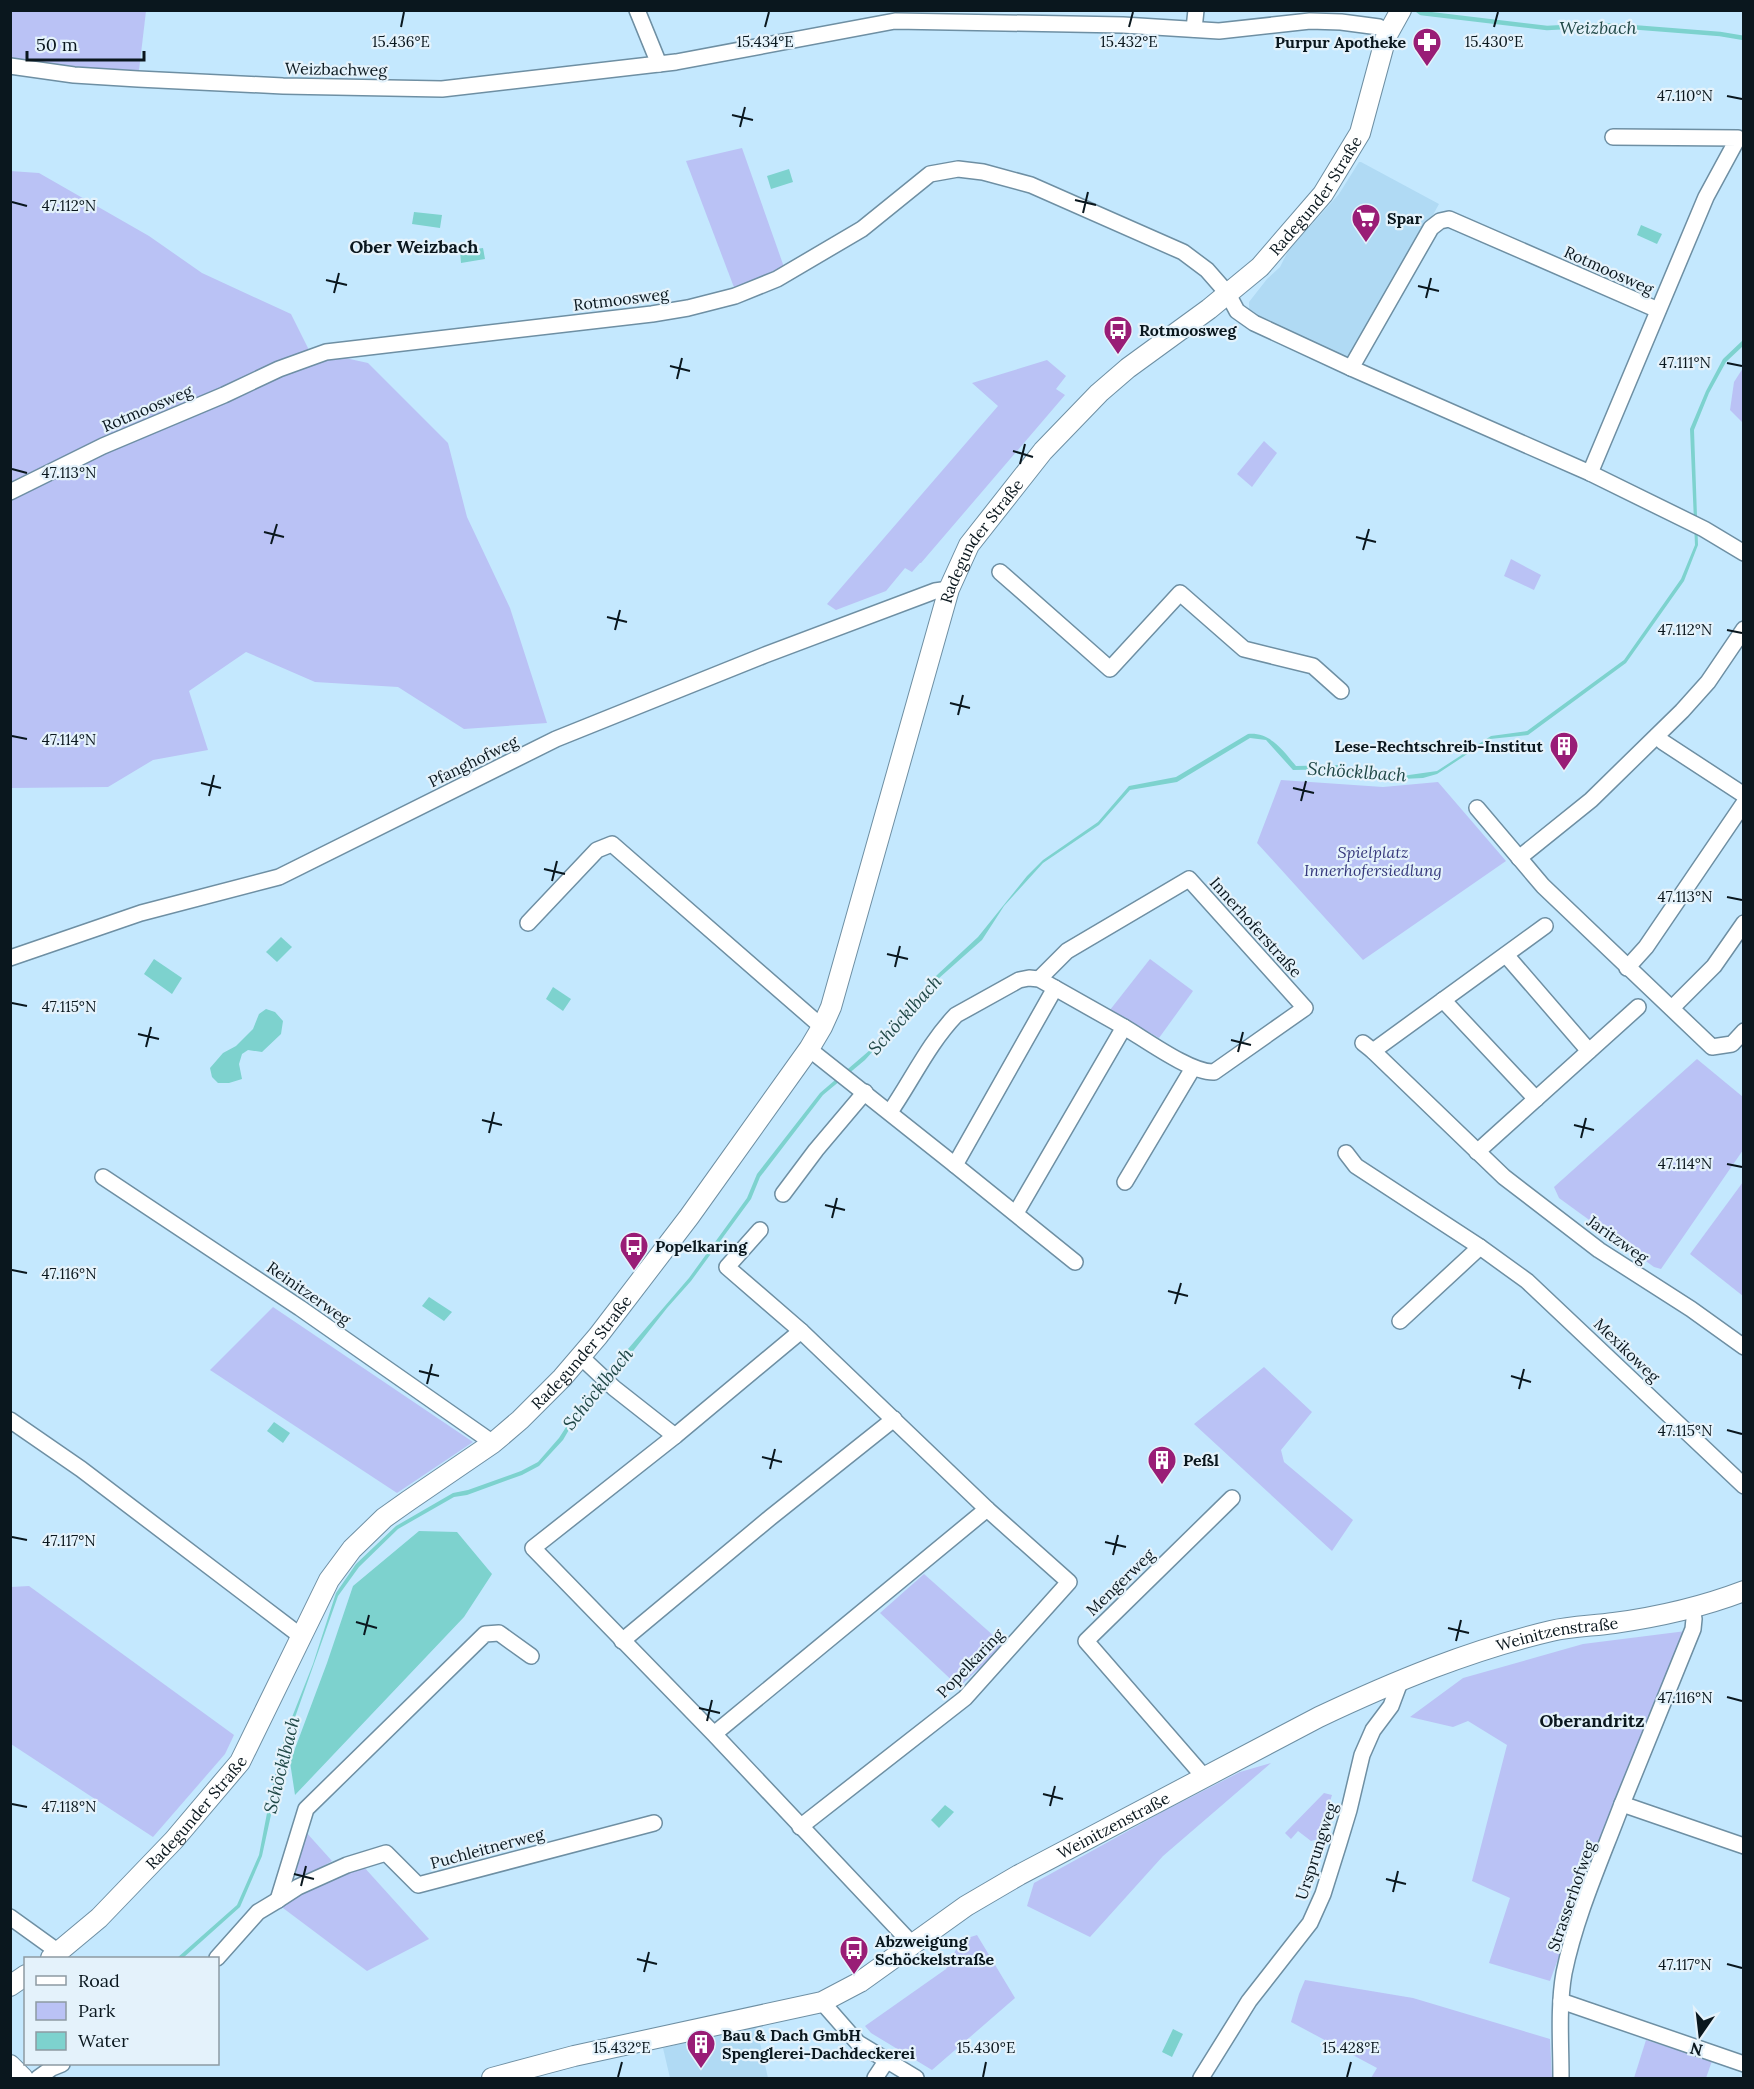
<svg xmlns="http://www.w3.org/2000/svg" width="1754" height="2089" font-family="Lora,serif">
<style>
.built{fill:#b0daf4}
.green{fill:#bac2f5}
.water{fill:#7dd2ce}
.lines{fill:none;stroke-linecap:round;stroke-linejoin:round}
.stream{stroke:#7dd2ce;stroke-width:4.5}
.minor-casing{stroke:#6e8fa3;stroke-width:18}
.major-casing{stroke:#6e8fa3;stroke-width:22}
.minor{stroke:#fff;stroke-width:15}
.major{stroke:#fff;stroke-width:20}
.ticks{fill:none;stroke:#0a171e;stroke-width:2}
.labels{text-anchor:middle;stroke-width:4.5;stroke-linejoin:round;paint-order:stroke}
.poi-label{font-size:16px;font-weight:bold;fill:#0a171e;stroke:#e4f2fb;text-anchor:start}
.street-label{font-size:16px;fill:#0a171e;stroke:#e4f2fb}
.park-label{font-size:16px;font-style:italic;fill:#36387c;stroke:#e4f2fb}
.water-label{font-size:18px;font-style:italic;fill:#204847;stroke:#e4f2fb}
.neighbourhood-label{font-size:18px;font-weight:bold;fill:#0a171e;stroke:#e4f2fb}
.ticks-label{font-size:15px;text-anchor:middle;fill:#0a171e;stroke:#e4f2fb;stroke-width:4.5;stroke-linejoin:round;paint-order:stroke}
</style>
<rect width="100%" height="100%" fill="#c4e8fe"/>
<g class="built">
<path d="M1359 162H1361L1439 204 1351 363 1249 316V302L1267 279 1280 267 1288 251 1339 194Z"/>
<path d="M756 2025 768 2078H670L663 2048Z"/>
</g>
<g class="green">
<path d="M11 11H146L138 79 11 66Z"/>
<path d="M742 148 784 267 735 290 686 161Z"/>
<path d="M10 171 39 173 149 236 202 273 291 314 309 350 368 363 448 443 467 517 510 608 547 723 464 729 398 687 315 682 246 652 189 691 208 750 153 760 108 787 11 788Z"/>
<path d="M1047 360 1066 376 1056 389 1065 395 921 563H920L912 572 905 568 886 591 836 610 827 604 998 406 972 383Z"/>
<path d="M1743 368V423L1730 410 1734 382Z"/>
<path d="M1264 441 1277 453 1252 487 1237 474Z"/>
<path d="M1511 559 1541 575 1534 590 1504 576Z"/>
<path d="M1281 780 1383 787 1438 782 1506 861 1363 960 1257 843Z"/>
<path d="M1150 959 1193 991 1159 1038 1110 1010Z"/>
<path d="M1697 1059 1743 1097V1150L1661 1269 1654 1267 1559 1198 1554 1187Z"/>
<path d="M1743 1182V1296L1690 1254Z"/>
<path d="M273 1307 473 1442 397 1493 210 1370Z"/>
<path d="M1264 1367 1312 1412 1281 1450 1284 1462 1353 1520 1332 1551 1194 1424Z"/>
<path d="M924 1574 1004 1645 959 1687 880 1613Z"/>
<path d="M29 1586 234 1735 225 1754 153 1837 11 1744V1587Z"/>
<path d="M1686 1631 1616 1800 1550 1981 1489 1963 1510 1898 1472 1881 1507 1745 1468 1721 1453 1727 1410 1717 1463 1678 1583 1644Z"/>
<path d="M1271 1763 1163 1856 1090 1937 1027 1906 1034 1883 1164 1811 1240 1772Z"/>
<path d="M1324 1793 1332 1795 1318 1839 1311 1841 1298 1831 1291 1839 1285 1833Z"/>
<path d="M305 1831 332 1861 301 1879 296 1872Z"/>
<path d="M363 1866 429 1939 367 1971 279 1905Z"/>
<path d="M977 1935 1015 1998 932 2070 871 2033 865 2026 946 1969 961 1940Z"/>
<path d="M1305 1980 1413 1998 1550 2039 1552 2078H1371L1377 2068 1291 2022 1299 1994Z"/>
<path d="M1646 2040 1712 2061 1706 2078H1634Z"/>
</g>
<g class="water">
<path d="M789 169 793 182 771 189 767 176Z"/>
<path d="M414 212 442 215 440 228 412 224Z"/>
<path d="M1641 225 1662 234 1657 244 1637 235Z"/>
<path d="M483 248 485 259 461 263 460 251Z"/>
<path d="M1743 340V346L1726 362 1709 393 1694 430 1698 545 1684 581 1626 663 1528 735 1490 739 1437 774 1423 778 1402 779 1358 777 1340 769 1293 770 1266 740 1250 738 1177 782 1130 790 1099 825 1043 863 1004 906 982 940 938 979 865 1060 823 1095 760 1177 751 1199 691 1281 667 1308 615 1374 581 1409 563 1440 539 1466 522 1475 467 1495 454 1497 398 1529 359 1567 338 1596 288 1737 262 1856 240 1907 183 1958H177L237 1905 259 1855 271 1792 285 1735 313 1664 336 1593 356 1564 396 1526 453 1493 468 1490 521 1471 538 1462 559 1438 579 1407 597 1385 689 1278 747 1198 757 1174 820 1093 870 1050 937 975 978 937 1027 876 1043 860 1098 822 1129 786 1176 777 1248 734C1270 732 1283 750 1296 766L1340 765 1358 774 1402 776 1437 771 1491 736 1527 731 1624 660 1681 579 1695 545 1690 429 1706 391 1723 359Z"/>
<path d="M281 937 292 947 277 962 266 952Z"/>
<path d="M154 959 182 978 172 994 144 974Z"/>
<path d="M553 987 571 999 563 1011 546 999Z"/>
<path d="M266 1009 275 1012 283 1021 281 1034 262 1052 248 1050 242 1054 239 1064 242 1079 229 1083H218L212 1077 210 1068 223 1053 236 1046 253 1029 259 1014Z"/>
<path d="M429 1297 452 1312 444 1321 422 1306Z"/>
<path d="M274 1422 290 1433 283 1443 267 1431Z"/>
<path d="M419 1531 457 1532 492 1574 464 1617 295 1795 290 1762 327 1663 353 1586Z"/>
<path d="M945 1805 954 1812 939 1828 931 1820Z"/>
<path d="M1173 2029 1183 2034 1172 2057 1162 2052Z"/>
</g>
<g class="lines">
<path class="stream" d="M1417 10 1421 13 1547 28 1605 25 1720 34 1744 38"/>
<g class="minor-casing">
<g id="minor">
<path d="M637 10 659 64"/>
<path d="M1194 29 1196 10"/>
<path d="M10 66 74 75 138 79 283 86 442 89 676 62 895 21 1123 25 1219 31 1310 21 1341 22 1379 27 1388 31"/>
<path d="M1351 368 1431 228 1440 221 1449 219 1658 310"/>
<path d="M1590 473 1706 197 1738 138 1613 137"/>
<path d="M10 492 103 446 224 395 279 369 326 352 652 314 688 308 735 296 777 279 862 229 930 174 958 169 983 172 1031 185 1183 252 1207 270 1228 294 1237 311 1254 323 1351 368 1590 473 1704 529 1744 553"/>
<path d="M1000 572 1110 669 1180 593 1244 649 1313 666 1341 691"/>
<path d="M1657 736 1663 742 1744 795"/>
<path d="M1477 808 1543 886 1712 1047 1732 1044 1744 1031"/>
<path d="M1519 858 1591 800 1682 711 1708 682 1744 629"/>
<path d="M528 923 597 850 612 844 822 1027"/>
<path d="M1506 955 1589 1051"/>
<path d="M10 958 141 913 279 877 556 739 765 655 935 591 949 589"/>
<path d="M1627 968 1646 947 1744 803"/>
<path d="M1055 988 955 1165 1075 1262"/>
<path d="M1443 1000 1536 1099"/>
<path d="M1672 1008 1714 966 1744 923"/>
<path d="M1363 1043 1373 1051 1504 1177 1599 1250 1691 1309 1744 1347"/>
<path d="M809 1049 955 1165"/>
<path d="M1373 1051 1545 926"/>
<path d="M890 1112C912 1080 929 1043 956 1015L1019 980 1029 978 1039 979 1124 1027"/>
<path d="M1477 1152 1638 1007"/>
<path d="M1346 1153 1356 1166 1480 1247 1527 1281 1744 1486"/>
<path d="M103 1177 300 1308 493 1443"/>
<path d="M1125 1182 1193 1068"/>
<path d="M783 1194 816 1150 865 1092"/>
<path d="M1016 1213 1124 1027C1146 1040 1191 1073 1214 1072L1305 1008 1189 879 1067 951 1039 979"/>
<path d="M760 1230 727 1267 801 1331"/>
<path d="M1400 1321 1480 1247"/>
<path d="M581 1357 614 1388 675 1436"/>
<path d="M10 1420 81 1469 302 1637"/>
<path d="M1692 1607 1694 1619 1693 1629 1622 1804 1744 1846"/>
<path d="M622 1641 771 1517 894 1419"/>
<path d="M714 1734 987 1509 801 1331 675 1436 533 1548 714 1734 912 1944"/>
<path d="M1205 1778 1086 1641 1232 1498"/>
<path d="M800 1827 965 1698 1069 1582 987 1509"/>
<path d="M278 1900 306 1809 485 1634 499 1633 531 1656"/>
<path d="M10 1917 60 1953"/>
<path d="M217 1958 258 1912 278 1900 298 1887 347 1865 386 1853 418 1885 654 1823"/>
<path d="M1561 2001 1744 2064"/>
<path d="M822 2002 858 2043 916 2078"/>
<path d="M38 2078 52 2068 62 2064"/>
<path d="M875 2078 887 2060"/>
<path d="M1201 2078 1249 2001 1310 1923 1323 1894 1339 1843 1349 1810 1362 1755 1373 1730 1391 1706 1400 1682"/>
<path d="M1561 2078C1561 2044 1558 2007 1564 1973 1576 1915 1601 1860 1622 1804"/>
</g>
</g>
<g class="major-casing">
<g id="major">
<path id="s1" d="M51 1958 99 1918 174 1840 240 1762 329 1580 352 1549 384 1518 408 1501 493 1443 520 1420 562 1378 598 1336 689 1217 809 1049 822 1027 831 1007 949 589 969 545 1043 451 1099 393 1128 368 1209 309 1260 267 1323 194 1360 133 1386 37 1401 10"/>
<path d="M10 1986 26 1975"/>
<path d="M10 2065 23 2078"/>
<path id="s2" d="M492 2078 574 2056 822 2002 860 1982 966 1906 1019 1875 1319 1717C1393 1682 1470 1650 1551 1631 1571 1626 1593 1626 1614 1623 1658 1617 1702 1607 1744 1591"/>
</g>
</g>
<use href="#minor" class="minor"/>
<use href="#major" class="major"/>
</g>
<path class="ticks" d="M401 27 404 12M765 27 769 12M1129 27 1133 12M1494 27 1498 12M1727 96 1742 99M732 115 753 120M740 127 745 107M1075 200 1096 205M12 202 27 206M1083 213 1088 192M326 280 347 285M1418 286 1439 291M334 293 339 273M1426 298 1431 278M1727 363 1742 366M670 366 690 371M677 379 682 358M1013 451 1033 457M1020 464 1025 444M12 469 27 473M264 532 284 537M1356 537 1376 542M271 544 277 524M1363 550 1369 529M607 617 627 622M615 630 620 610M1727 630 1742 633M950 703 970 708M958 715 963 695M12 736 27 739M201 783 221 788M1293 788 1314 793M209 796 214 775M1301 801 1306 781M544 869 565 874M552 881 557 861M1727 897 1742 900M887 954 908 959M895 967 900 946M12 1003 27 1006M138 1034 159 1039M1231 1040 1251 1045M146 1047 151 1027M1238 1052 1243 1032M482 1120 502 1125M1574 1125 1594 1130M489 1133 494 1112M1581 1138 1586 1118M1727 1164 1742 1167M825 1205 845 1210M832 1218 837 1198M12 1270 27 1273M1168 1291 1188 1296M1175 1304 1181 1283M419 1371 439 1376M1511 1376 1531 1382M427 1384 432 1364M1519 1389 1524 1369M1727 1430 1742 1434M762 1457 782 1462M770 1469 775 1449M12 1537 27 1540M1105 1542 1126 1547M1113 1555 1118 1535M356 1622 377 1628M1448 1628 1469 1633M364 1635 369 1615M1456 1641 1461 1620M1727 1697 1742 1701M699 1708 720 1713M707 1721 712 1700M1043 1794 1063 1799M12 1804 27 1807M1050 1806 1055 1786M294 1874 314 1879M1386 1879 1406 1884M301 1886 306 1866M1393 1892 1398 1871M637 1959 657 1964M1727 1964 1742 1968M644 1972 649 1952M618 2077 622 2062M983 2077 986 2062M1347 2077 1351 2062"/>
<defs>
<g id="pharmacy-pin" transform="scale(1.5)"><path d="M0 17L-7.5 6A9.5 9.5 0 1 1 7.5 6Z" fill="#991d76" stroke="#e4f2fb"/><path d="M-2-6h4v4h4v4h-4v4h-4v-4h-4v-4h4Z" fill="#fff"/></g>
<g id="supermarket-pin" transform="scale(1.5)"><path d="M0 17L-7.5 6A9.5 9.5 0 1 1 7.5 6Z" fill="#991d76" stroke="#e4f2fb"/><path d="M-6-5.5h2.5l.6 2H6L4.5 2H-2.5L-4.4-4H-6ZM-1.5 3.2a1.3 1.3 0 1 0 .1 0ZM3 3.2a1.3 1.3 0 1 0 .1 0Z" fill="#fff"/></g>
<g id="bus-pin" transform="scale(1.5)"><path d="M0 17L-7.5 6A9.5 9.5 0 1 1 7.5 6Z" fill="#991d76" stroke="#e4f2fb"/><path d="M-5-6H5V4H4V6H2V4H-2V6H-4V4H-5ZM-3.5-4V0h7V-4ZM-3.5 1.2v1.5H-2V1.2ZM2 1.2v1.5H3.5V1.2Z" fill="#fff"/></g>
<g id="building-pin" transform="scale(1.5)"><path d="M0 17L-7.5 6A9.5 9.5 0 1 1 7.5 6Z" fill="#991d76" stroke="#e4f2fb"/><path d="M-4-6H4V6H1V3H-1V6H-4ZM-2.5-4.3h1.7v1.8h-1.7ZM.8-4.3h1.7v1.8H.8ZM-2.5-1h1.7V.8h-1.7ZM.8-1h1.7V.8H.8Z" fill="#fff"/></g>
</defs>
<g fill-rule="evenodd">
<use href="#pharmacy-pin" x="1427" y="42"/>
<use href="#supermarket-pin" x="1366" y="218"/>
<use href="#bus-pin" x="1118" y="330"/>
<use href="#building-pin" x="1564" y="746"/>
<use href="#bus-pin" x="634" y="1246"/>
<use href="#building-pin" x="1162" y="1460"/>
<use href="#bus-pin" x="854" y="1950"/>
<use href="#building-pin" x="701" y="2044"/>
</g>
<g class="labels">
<g class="poi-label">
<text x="1406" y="48" text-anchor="end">Purpur Apotheke</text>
<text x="1387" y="224">Spar</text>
<text x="1139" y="336">Rotmoosweg</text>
<text x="1543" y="752" text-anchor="end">Lese-Rechtschreib-Institut</text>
<text x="655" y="1252">Popelkaring</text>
<text x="1183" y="1466">Peßl</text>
<text x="875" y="1947">Abzweigung<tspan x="875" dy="18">Schöckelstraße</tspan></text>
<text x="722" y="2041">Bau &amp; Dach GmbH<tspan x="722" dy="18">Spenglerei-Dachdeckerei</tspan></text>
</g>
<g class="street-label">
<text transform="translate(336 69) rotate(1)" y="6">Weizbachweg</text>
<text dy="6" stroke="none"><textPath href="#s1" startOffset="2223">Radegunder Straße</textPath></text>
<text transform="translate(1609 270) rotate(24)" y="6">Rotmoosweg</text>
<text transform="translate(621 299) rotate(-7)" y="6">Rotmoosweg</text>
<text transform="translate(147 408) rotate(-23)" y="6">Rotmoosweg</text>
<text dy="6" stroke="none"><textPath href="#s1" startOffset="1737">Radegunder Straße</textPath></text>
<text transform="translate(473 761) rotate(-26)" y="6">Pfanghofweg</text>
<text transform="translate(1256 927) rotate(48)" y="6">Innerhoferstraße</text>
<text transform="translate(1618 1239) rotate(35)" y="6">Jaritzweg</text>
<text transform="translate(309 1293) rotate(35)" y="6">Reinitzerweg</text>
<text transform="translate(1627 1350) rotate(44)" y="6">Mexikoweg</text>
<text dy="6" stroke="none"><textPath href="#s1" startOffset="818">Radegunder Straße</textPath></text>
<text transform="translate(1120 1582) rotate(-44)" y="6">Mengerweg</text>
<text dy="6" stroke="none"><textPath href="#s2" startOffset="1166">Weinitzenstraße</textPath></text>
<text transform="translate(970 1663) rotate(-46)" y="6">Popelkaring</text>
<text dy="6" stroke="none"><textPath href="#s1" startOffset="206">Radegunder Straße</textPath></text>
<text dy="6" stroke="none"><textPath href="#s2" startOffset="680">Weinitzenstraße</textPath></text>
<text transform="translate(487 1848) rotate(-15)" y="6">Puchleitnerweg</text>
<text transform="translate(1316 1851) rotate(-72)" y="6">Ursprungweg</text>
<text transform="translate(1571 1896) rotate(-71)" y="6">Strasserhofweg</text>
</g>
<g class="park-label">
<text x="1373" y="858">Spielplatz<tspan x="1373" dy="18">Innerhofersiedlung</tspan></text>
</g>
<g class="water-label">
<text x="1598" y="34">Weizbach</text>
<text transform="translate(1357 772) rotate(4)" y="6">Schöcklbach</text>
<text transform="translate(905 1015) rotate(-48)" y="6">Schöcklbach</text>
<text transform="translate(598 1389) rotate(-51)" y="6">Schöcklbach</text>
<text transform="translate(282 1765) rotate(-76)" y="6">Schöcklbach</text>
</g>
<g class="neighbourhood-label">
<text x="414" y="253">Ober Weizbach</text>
<text x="1592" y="1727">Oberandritz</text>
</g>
</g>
<g class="ticks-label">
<text x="401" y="47">15.436°E</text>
<text x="765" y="47">15.434°E</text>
<text x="1129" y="47">15.432°E</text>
<text x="1494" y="47">15.430°E</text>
<text x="1685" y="101">47.110°N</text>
<text x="69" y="211">47.112°N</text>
<text x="1685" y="368">47.111°N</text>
<text x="69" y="478">47.113°N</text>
<text x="1685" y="635">47.112°N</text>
<text x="69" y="745">47.114°N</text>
<text x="1685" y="902">47.113°N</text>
<text x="69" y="1012">47.115°N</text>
<text x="1685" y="1169">47.114°N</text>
<text x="69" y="1279">47.116°N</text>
<text x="1685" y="1436">47.115°N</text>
<text x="69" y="1546">47.117°N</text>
<text x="1685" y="1703">47.116°N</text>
<text x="69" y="1812">47.118°N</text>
<text x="1685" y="1970">47.117°N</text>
<text x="622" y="2053">15.432°E</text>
<text x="986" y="2053">15.430°E</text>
<text x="1351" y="2053">15.428°E</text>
</g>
<rect width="1754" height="2089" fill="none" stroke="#0a171e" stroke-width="24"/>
<rect x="24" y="1957" width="195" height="108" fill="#e4f2fb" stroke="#8d9aa3" stroke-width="1.5"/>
<rect x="36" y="1976" width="30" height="9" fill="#ffffff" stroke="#8d9aa3" stroke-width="1.5"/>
<text x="78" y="1987" font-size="18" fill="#0a171e">Road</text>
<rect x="36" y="2002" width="30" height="18" fill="#bac2f5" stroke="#8d9aa3" stroke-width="1.5"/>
<text x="78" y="2017" font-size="18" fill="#0a171e">Park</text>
<rect x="36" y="2032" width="30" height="18" fill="#7dd2ce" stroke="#8d9aa3" stroke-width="1.5"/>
<text x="78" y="2047" font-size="18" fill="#0a171e">Water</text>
<g transform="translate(1700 2035) rotate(194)" stroke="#e4f2fb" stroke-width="4.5" paint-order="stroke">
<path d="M0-4.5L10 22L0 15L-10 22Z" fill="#0a171e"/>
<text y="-9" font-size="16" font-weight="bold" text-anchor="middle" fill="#0a171e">N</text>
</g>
<path d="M27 51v9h117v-9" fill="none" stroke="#0a171e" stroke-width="3"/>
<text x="36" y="51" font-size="18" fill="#0a171e" stroke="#e4f2fb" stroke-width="4.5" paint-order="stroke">50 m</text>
</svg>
